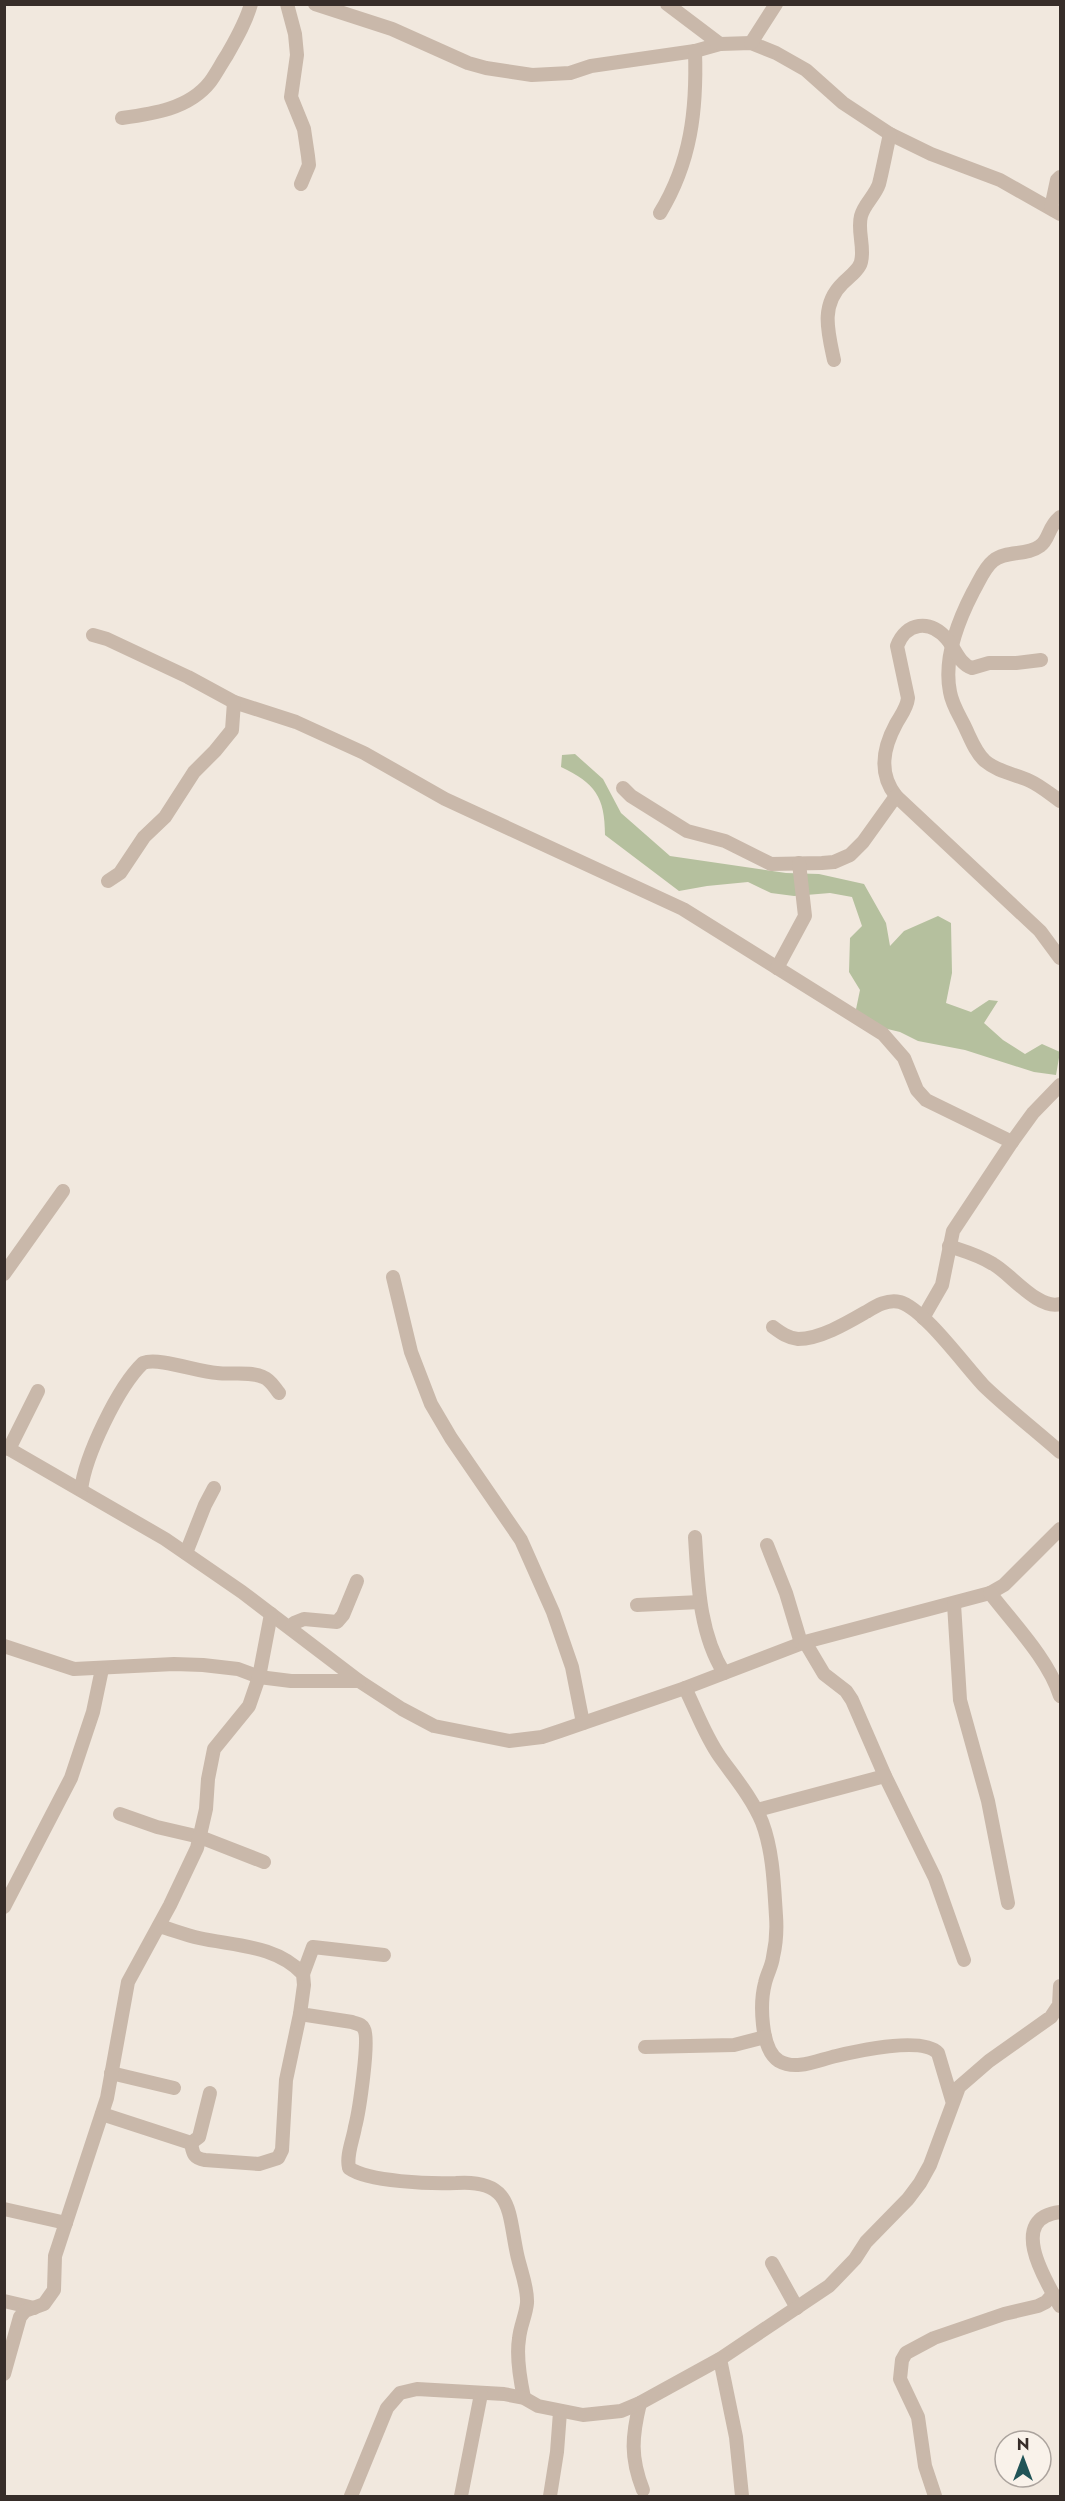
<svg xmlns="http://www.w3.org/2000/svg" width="1065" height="2501" font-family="Jost,sans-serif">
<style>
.green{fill:#b5c09e}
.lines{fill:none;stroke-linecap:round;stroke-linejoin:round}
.minor{stroke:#c9b8aa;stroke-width:14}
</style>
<rect width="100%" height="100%" fill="#f1e8de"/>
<path class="green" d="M575 754 603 779 621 813 670 856 786 873 819 874 864 884 886 923 890 946 904 931 938 916 951 923 952 973 946 1003 971 1012 989 1000 998 1001 984 1023 1003 1040 1025 1054 1042 1044 1060 1052 1056 1075 1034 1072 965 1050 918 1041 900 1032 871 1025 855 1014 860 990 849 972 850 938 862 926 852 897 830 893 794 896 771 893 748 882 707 886 679 891 605 835C605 797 595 783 561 767L562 755Z"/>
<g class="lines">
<g class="minor">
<path d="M287 4 295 34 297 55 291 97 304 129 308 156 309 165 301 184"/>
<path d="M315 4 392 29 468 63 486 68 532 75 570 73 591 66 695 51 720 44 751 43 776 53 806 70 843 103 890 134 931 154 1000 180 1060 214"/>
<path d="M667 4 720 44"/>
<path d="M751 43 776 4"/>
<path d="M122 118C152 114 189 109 210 82 216 74 221 64 227 55 236 39 246 22 251 4"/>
<path d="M1051 208 1057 180 1060 177"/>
<path d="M660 213C691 162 697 110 695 51"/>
<path d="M834 360C828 332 820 305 843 283 849 277 859 270 861 262 865 247 857 231 861 216 864 204 875 196 879 184 883 168 886 151 890 134"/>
<path d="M1060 517C1047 528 1050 539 1040 546 1027 556 1006 550 993 561 984 568 979 582 973 592 958 621 943 658 950 692 952 704 959 715 964 725 970 737 975 752 985 761 998 772 1015 774 1030 781 1041 786 1050 794 1060 801"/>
<path d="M93 635 107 639 188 677 234 702 296 722 364 753 445 799 683 909 883 1034 904 1058 917 1090 926 1100 1012 1142"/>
<path d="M1041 660 1016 663H989L972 668C959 664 955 648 947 639 930 619 906 622 897 646L908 698C907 708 901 715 896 724 883 748 878 773 896 796L1040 931 1060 958"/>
<path d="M623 788 631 796 687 831 725 841 771 864 822 863 834 862 850 855 863 842 896 796"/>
<path d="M108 881 120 873 144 837 165 817 194 772 215 751 232 730 234 702"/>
<path d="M777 968 805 916 799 863"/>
<path d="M949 1246C964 1251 979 1255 993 1264 1011 1274 1038 1310 1060 1304"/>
<path d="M4 1274 63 1191"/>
<path d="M393 1277 411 1352 431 1404 451 1438 521 1540 553 1612 572 1667 583 1723"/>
<path d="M923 1318 942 1285 953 1231 1012 1142 1033 1113 1060 1085"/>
<path d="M773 1327C781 1333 788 1338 798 1339 820 1339 847 1323 866 1312 876 1306 887 1299 900 1302 924 1309 965 1366 984 1386 1008 1409 1035 1430 1060 1452"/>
<path d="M4 1446 165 1539 242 1592 359 1681 402 1709 434 1726 509 1741 542 1737 560 1731 685 1688 805 1642 990 1593 1004 1585 1060 1529"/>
<path d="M9 1449 38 1391"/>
<path d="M81 1490C85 1456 118 1387 143 1363 159 1357 198 1372 217 1373 232 1375 249 1371 263 1377 271 1380 274 1387 279 1393"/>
<path d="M695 1537C698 1583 699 1633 724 1673"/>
<path d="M767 1545 786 1593 801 1643"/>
<path d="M186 1553 205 1505 214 1488"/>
<path d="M990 1593C1013 1623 1049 1660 1060 1696"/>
<path d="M954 1604 960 1700 988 1801 1008 1903"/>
<path d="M637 1605 700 1602"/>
<path d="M292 1629 294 1623 304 1619 337 1622 343 1615 357 1581"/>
<path d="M805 1642 824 1674 846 1691 852 1700 885 1776 935 1878 964 1960"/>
<path d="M4 1646 74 1669 174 1664 203 1665 238 1669 259 1677 291 1681H359"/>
<path d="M685 1688C696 1710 705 1736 720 1757 735 1778 752 1798 762 1822 773 1851 774 1885 776 1916 777 1930 776 1944 773 1957 772 1966 767 1974 765 1983 760 2002 760 2049 779 2061 796 2071 818 2060 836 2056 857 2051 922 2036 938 2053L952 2100"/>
<path d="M757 1810 885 1776"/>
<path d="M120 1814 157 1827 200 1837 264 1862"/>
<path d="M4 1907 71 1778 93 1712 102 1669"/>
<path d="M159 1926C173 1930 186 1935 199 1938 235 1946 276 1945 303 1974L304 1985 300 2014 352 2022C357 2024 362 2024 364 2029 370 2039 359 2112 355 2127 353 2140 346 2155 349 2168 368 2182 432 2184 456 2183 513 2179 508 2212 517 2254 520 2269 528 2287 527 2303 526 2315 520 2326 519 2339 516 2357 520 2379 524 2398"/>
<path d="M303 1974 313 1947 384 1955"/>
<path d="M645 2047 734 2045 765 2037"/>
<path d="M111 2073 174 2088"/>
<path d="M102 2114 191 2143 199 2137 210 2093"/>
<path d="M191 2143C193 2153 193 2158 205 2160L259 2164 278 2158 282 2150 286 2080 300 2014"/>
<path d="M4 2209 66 2223"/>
<path d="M1060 2212C1007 2218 1045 2280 1060 2306"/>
<path d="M772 2263 797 2308"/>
<path d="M4 2301 34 2308"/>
<path d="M720 2359 736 2437 742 2496"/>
<path d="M4 2374 20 2317 25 2311 44 2304 54 2290 55 2256 107 2098 128 1982 170 1905 197 1848 206 1809 208 1779 214 1749 249 1706 259 1677 271 1614"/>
<path d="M640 2403C632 2436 630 2457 643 2490"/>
<path d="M351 2496 387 2408 400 2393 417 2389 504 2394 524 2398 538 2406 583 2415 621 2411 640 2403 720 2359 829 2286 855 2259 866 2242 908 2199 920 2183 930 2165 959 2087 989 2061 1051 2017 1059 2005 1060 1986"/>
<path d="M461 2496 481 2394"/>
<path d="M550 2496 557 2452 560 2412"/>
<path d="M935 2496 925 2466 918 2417 900 2379 902 2360 906 2353 934 2338 1004 2314 1038 2306 1046 2302 1053 2294"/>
</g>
</g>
<rect width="1065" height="2501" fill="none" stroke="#372d29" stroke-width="12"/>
<g transform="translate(1023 2459)"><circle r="28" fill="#f9f2ea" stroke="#aba39d" stroke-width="1.5"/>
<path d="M0-4.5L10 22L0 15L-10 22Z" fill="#215457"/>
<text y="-9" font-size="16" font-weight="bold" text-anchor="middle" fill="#372d29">N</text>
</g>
</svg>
